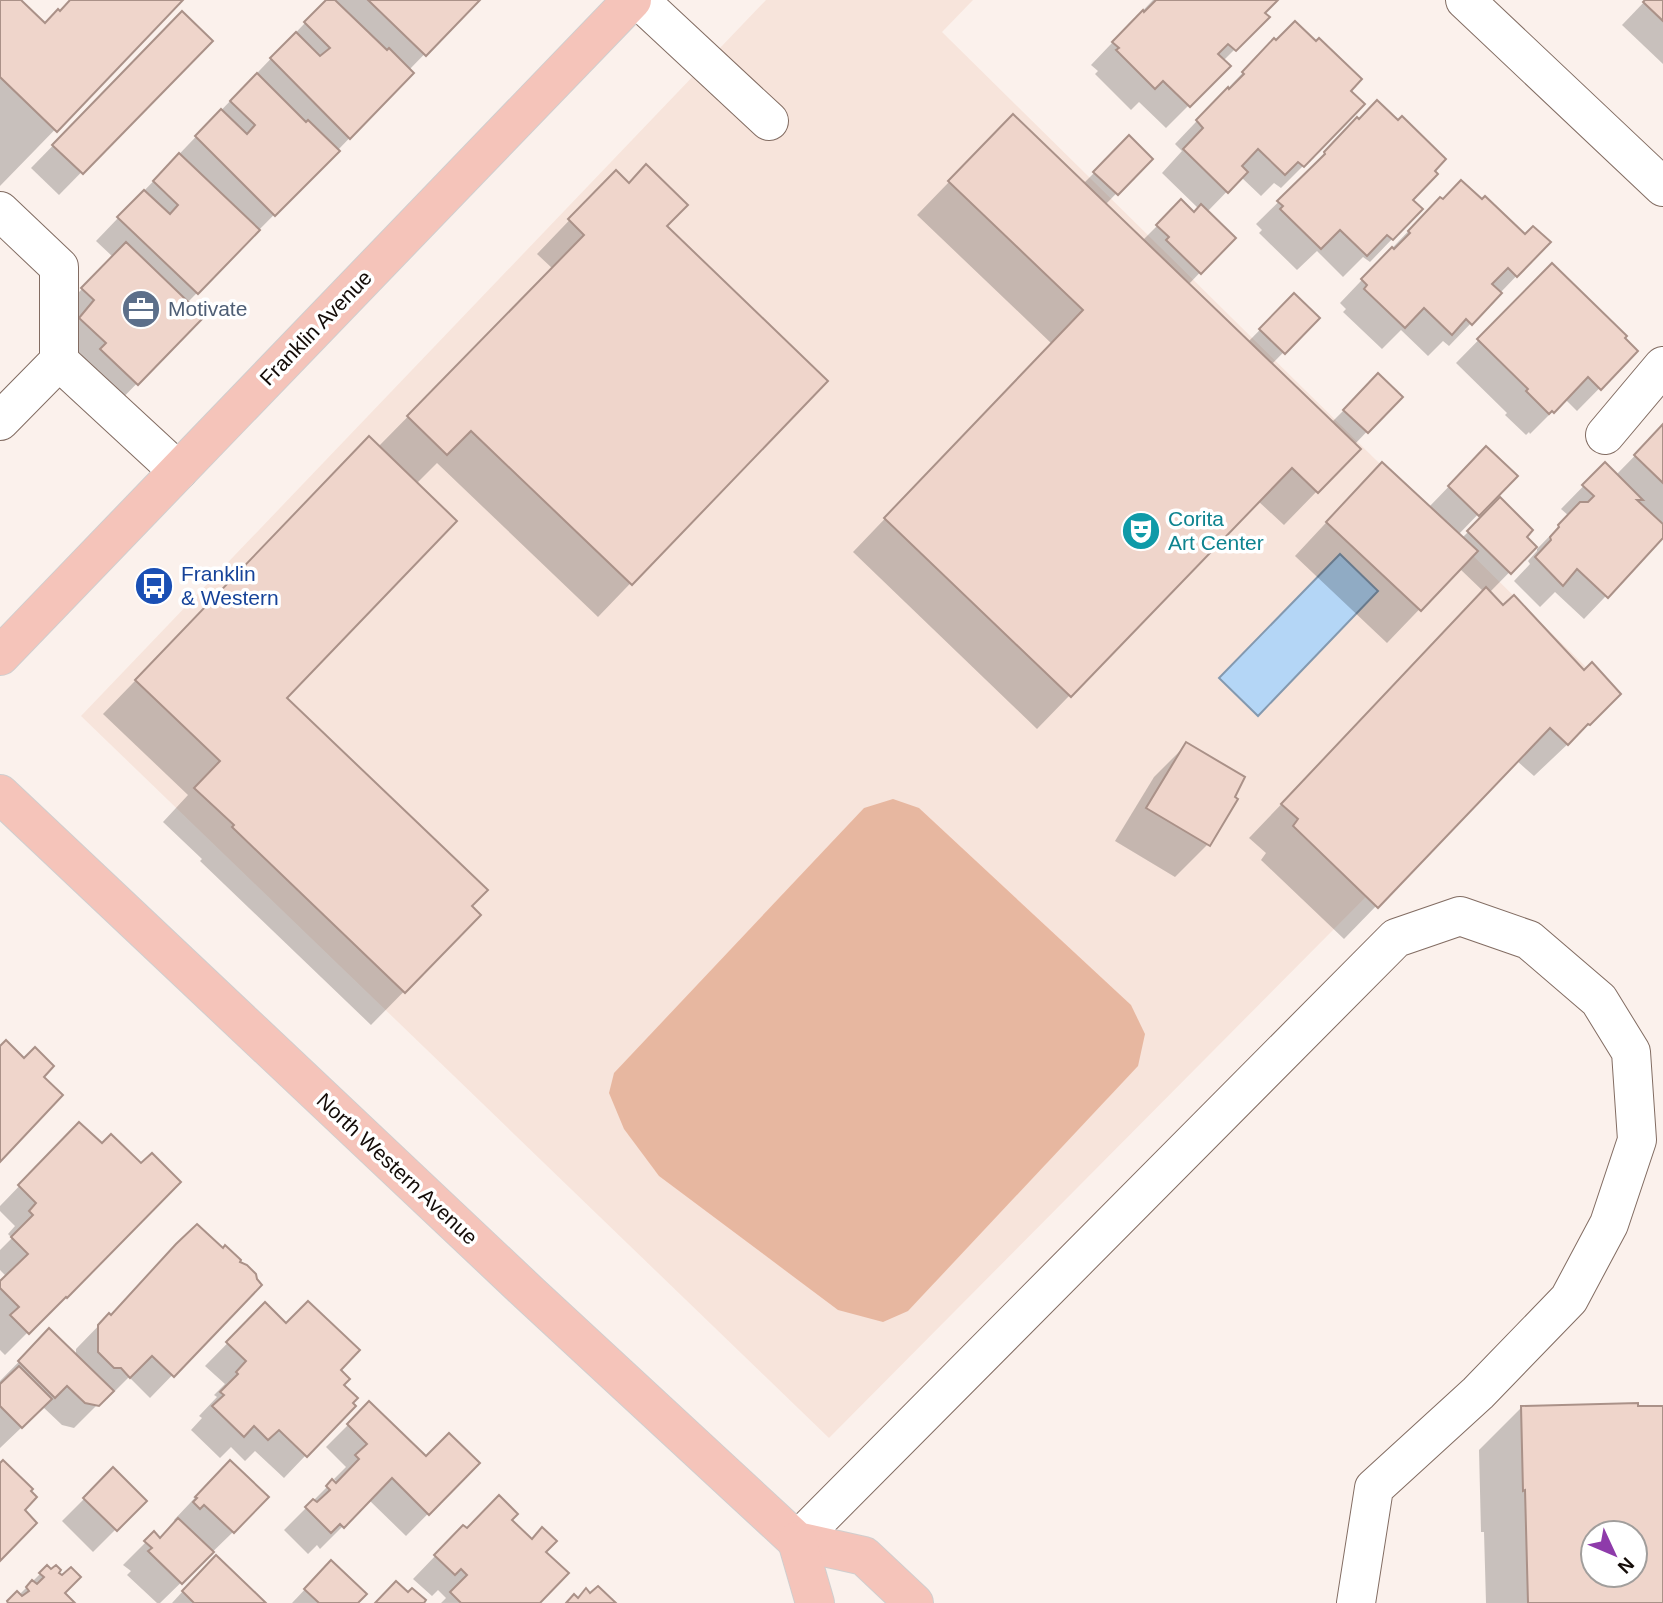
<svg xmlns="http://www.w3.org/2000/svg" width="1663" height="1603" font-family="Helvetica,sans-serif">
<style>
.built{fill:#f7e4db}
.green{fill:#e7b7a0}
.water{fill:#b4d6f6;stroke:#8499af;stroke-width:2}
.shadow{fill:#0003;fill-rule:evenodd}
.building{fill:#efd5cb;stroke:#aa9188;stroke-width:2;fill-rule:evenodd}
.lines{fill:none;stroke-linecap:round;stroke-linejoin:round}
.minor-casing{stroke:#826c62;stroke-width:40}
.major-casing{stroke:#d0cece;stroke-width:40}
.minor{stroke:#fff;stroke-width:38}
.major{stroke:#f5c4ba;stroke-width:38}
.labels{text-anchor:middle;stroke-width:7;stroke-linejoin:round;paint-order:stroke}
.service-label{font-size:21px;fill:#4e5e75;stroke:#fff;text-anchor:start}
.street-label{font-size:21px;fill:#140c08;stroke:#fff}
.culture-label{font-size:21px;fill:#0d838f;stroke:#fff;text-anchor:start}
.transit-label{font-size:21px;fill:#164399;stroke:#fff;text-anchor:start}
</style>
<rect width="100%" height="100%" fill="#fbf1ec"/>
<path class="built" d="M766 0H973L942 32 1590 671 829 1438 81 716Z"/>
<path class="green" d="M893 799 919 808 1131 1005 1145 1034 1138 1066 908 1311 883 1322 838 1310 659 1176 624 1129 609 1093 614 1073 864 808Z"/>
<path class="water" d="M1340 554 1378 591 1258 716 1219 678Z"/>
<g class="shadow">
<path d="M0 0H18L45 25 70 0H181L0 186Z"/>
<path d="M327 0H477L409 70 412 73 337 151 187 303 202 317 104 417 50 322 113 257 96 241Z"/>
<path d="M1153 0H1276L1263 13 1267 17 1223 61 1228 66 1166 128 1139 102 1131 110 1095 74 1098 71 1091 65Z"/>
<path d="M1646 0H1663V64L1622 25Z"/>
<path d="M160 36 210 41 59 195 31 168Z"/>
<path d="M1252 63 1348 91 1303 166 1281 188 1274 183 1261 196 1241 177 1207 212 1233 238 1188 285 1247 343 1294 295 1317 318 1271 365 1331 423 1378 376 1400 397 1354 445 1358 449 1284 525 1258 501 1037 729 853 552 1052 344 917 215 980 150 1083 184 1129 138 1150 159 1105 205 1142 241 1181 202 1194 214 1199 209 1162 173 1182 151 1175 144Z"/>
<path d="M1335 142 1421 209 1370 262 1363 257 1343 277 1317 251 1297 270 1259 233 1262 230 1256 224 1304 177 1303 175Z"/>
<path d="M583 206 664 226 825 381 598 617 437 463 416 484 285 698 479 915 371 1025 200 861 202 859 163 822 188 795 103 714 337 472 378 447 553 269 537 254Z"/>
<path d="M1418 221 1525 236 1549 242 1449 346 1443 341 1428 356 1401 330 1382 349 1343 312 1346 309 1340 303Z"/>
<path d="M1552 265 1636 351 1577 411 1565 399 1530 434 1529 432 1526 435 1505 415 1507 413 1456 363Z"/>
<path d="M1663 427V536L1584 619 1555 592 1540 607 1514 581 1530 564 1528 561 1537 551V549L1569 516 1561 509 1605 464 1616 475Z"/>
<path d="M1486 448 1515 476 1458 535 1462 538 1500 500 1524 537 1534 547 1489 593 1589 724 1534 776 1517 761 1344 939 1261 860 1266 853 1249 838 1484 592 1459 568 1387 643 1295 556 1350 497 1429 507Z"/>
<path d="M1187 744 1208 844 1175 877 1115 841 1154 777Z"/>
<path d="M101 1146 42 1318 5 1355 0 1350V1284L7 1277 0 1270V1250L12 1238 8 1234 15 1226 0 1211V1206L57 1147Z"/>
<path d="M237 1263 260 1285 150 1398 129 1377 107 1399 105 1397 74 1428 62 1425 43 1407 0 1448V1381L49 1331 76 1357V1349L109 1315Z"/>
<path d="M265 1305 306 1455 284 1478 255 1451 245 1461 231 1447 220 1458 191 1430 202 1418 199 1416 217 1397 214 1395 225 1384 205 1366Z"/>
<path d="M369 1404 426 1458 478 1463 406 1536 369 1500 320 1549 317 1545 308 1554 284 1530 332 1482 336 1486 338 1483 334 1479 346 1467 326 1447Z"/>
<path d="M1522 1407 1663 1428V1603H1486L1484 1532H1481L1479 1450ZM1593 1533H1635V1575H1593Z"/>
<path d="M113 1470 144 1501 93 1552 62 1521Z"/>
<path d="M207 1485 233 1532 160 1603H157L127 1575 131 1571 123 1565 154 1534 159 1539 176 1522 174 1520Z"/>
<path d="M509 1520 543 1552 538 1603H441L446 1598 438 1590 432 1596 413 1579 463 1527 466 1530Z"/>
<path d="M47 1567 57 1573 63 1593 73 1603H7L17 1593 19 1595Z"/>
<path d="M194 1579 264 1603H172Z"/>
<path d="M309 1585 356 1603H292Z"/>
</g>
<g class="building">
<path d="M0 0H21L45 23 58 9 60 11 70 0H183L57 132 0 77Z"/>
<path d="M326 0H335L387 50 389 48 414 73 350 139 270 58 296 32 320 56 330 48 304 22Z"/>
<path d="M368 0H480L426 56Z"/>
<path d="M1156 0H1278L1265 13 1270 17 1236 51 1228 44 1218 54 1231 66 1190 107 1163 81 1155 89 1116 50 1119 48 1112 42 1143 10 1144 12Z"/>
<path d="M1645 0H1663V21L1643 2Z"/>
<path d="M182 11 213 41 83 174 52 145Z"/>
<path d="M1295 21 1316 41 1319 38 1362 79 1351 91 1365 104 1304 167 1298 162 1285 175 1258 149 1242 166 1248 172 1228 193 1183 149 1203 128 1196 120 1228 87 1229 89 1244 74 1242 72 1274 38 1276 40Z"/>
<path d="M257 73 306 122 308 120 340 151 275 216 195 136 221 109 247 134 255 125 230 101Z"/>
<path d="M1377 100 1398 120 1402 116 1446 159 1435 171 1438 174 1413 200 1423 209 1393 240 1387 235 1367 256 1340 230 1321 249 1280 209 1283 206 1277 201 1325 154 1324 152 1357 117 1359 119Z"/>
<path d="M1013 114 1361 449 1318 493 1292 468 1071 697 884 518 1083 310 948 181Z"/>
<path d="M1129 135 1153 159 1118 195 1093 172Z"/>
<path d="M179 153 260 230 198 294 117 217 144 190 170 214 178 205 153 181Z"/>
<path d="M646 164 688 205 667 226 828 381 632 585 471 431 447 455 407 416 584 235 568 219 616 170 629 183Z"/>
<path d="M1461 180 1482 199 1485 196 1525 234 1533 226 1551 242 1517 277 1508 268 1492 284 1502 293 1472 325 1466 319 1452 335 1424 308 1405 328 1364 289 1367 285 1361 279 1392 247 1394 249 1410 233 1408 231 1440 197 1443 199Z"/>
<path d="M1181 199 1194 212 1201 204 1236 238 1201 274 1166 240 1169 237 1156 225Z"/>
<path d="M126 242 204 317 138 385 100 349 106 343 79 318 94 300 81 288Z"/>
<path d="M1552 263 1627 336 1625 338 1638 351 1601 390 1588 377 1554 413 1552 411 1549 414 1526 391 1528 389 1477 339Z"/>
<path d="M1294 293 1320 318 1285 354 1259 329Z"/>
<path d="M1378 373 1403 397 1368 433 1343 410Z"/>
<path d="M1663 424V483L1634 455Z"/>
<path d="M369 436 457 521 287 698 488 890 472 906 481 915 405 993 232 827 234 825 194 788 220 761 135 680Z"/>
<path d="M1486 446 1518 476 1479 516 1448 486Z"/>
<path d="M1382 462 1478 551 1421 611 1326 522Z"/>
<path d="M1605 462 1643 500H1637L1663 524V538L1608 598 1577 569 1563 586 1535 557 1551 540 1550 537 1559 527 1558 525 1580 502H1588L1594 496 1582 485Z"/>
<path d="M1500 497 1533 530 1527 537 1537 547 1511 574 1467 531Z"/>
<path d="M1486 587 1503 605 1514 595 1584 670 1592 662 1621 694 1590 725 1588 724 1568 745 1550 728 1378 908 1293 826 1298 819 1281 804Z"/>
<path d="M1186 742 1245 777 1235 797 1238 799 1210 846 1146 808Z"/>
<path d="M6 1040 24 1058 35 1047 54 1066 44 1077 63 1095 0 1162V1046Z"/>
<path d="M79 1122 102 1143 111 1134 141 1163 152 1153 181 1182 67 1298 66 1297 29 1334 10 1315 19 1307 0 1288V1281L28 1254 11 1237 33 1215 29 1211 36 1203 18 1185Z"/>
<path d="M197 1224 223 1248 225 1245 241 1260 240 1262 247 1265 256 1274 257 1279 262 1285 174 1377 152 1356 130 1378 121 1368H114L98 1352V1325L109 1313 111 1315 176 1244Z"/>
<path d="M308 1301 360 1350 341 1370 350 1379 344 1385 358 1398 353 1403 356 1406 307 1457 279 1430 268 1440 254 1426 244 1437 212 1406 224 1395 220 1392 238 1374 236 1372 246 1361 226 1342 265 1302 286 1323Z"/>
<path d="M49 1328 114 1391 99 1406 85 1403 67 1386 55 1398 18 1361Z"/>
<path d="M19 1366 52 1399 22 1428 0 1406V1384Z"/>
<path d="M369 1401 426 1456 449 1433 480 1463 429 1515 392 1478 344 1528 340 1524 331 1533 305 1507 313 1499 317 1502 330 1490 326 1486 332 1479 336 1483 359 1459 355 1455 367 1444 347 1424Z"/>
<path d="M1638 1403V1406H1663V1603H1528L1525 1490 1523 1491 1521 1406ZM1593 1533H1635V1575H1593Z"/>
<path d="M3 1460 33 1489 31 1491 37 1497 25 1510 37 1523 0 1561V1463Z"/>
<path d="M230 1460 269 1497 234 1533 204 1505 200 1509 193 1502 197 1498 195 1497Z"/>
<path d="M113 1467 147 1501 117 1531 83 1498Z"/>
<path d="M499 1495 518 1514 512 1520 532 1539 542 1527 557 1541 546 1552 569 1573 540 1603H461L450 1592 467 1575 461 1569 455 1575 434 1555 463 1525 467 1528Z"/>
<path d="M178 1518 214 1552 182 1584 148 1551 152 1548 144 1541 154 1531 160 1538Z"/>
<path d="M216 1555 266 1603H194L182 1591Z"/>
<path d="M331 1560 367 1594 358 1603H319L304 1589Z"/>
<path d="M47 1565 51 1569 56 1565 61 1570 59 1573 62 1575 71 1567 81 1577 65 1593 75 1603H8L7 1601 17 1591 22 1596 29 1591 26 1587 32 1580 37 1584 44 1577 39 1573Z"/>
<path d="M396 1581 408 1592 412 1588 426 1600 424 1603H375Z"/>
<path d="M598 1586 616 1603H566L574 1594 578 1598 586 1588 590 1593Z"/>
</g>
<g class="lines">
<g class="minor-casing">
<g id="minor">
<path d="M639 0 769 121"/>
<path d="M1465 0 1663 187"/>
<path d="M0 211 59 267V361L0 421"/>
<path d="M59 361 178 471"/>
<path d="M1605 435 1663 366"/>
<path d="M797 1541 1396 938 1460 916 1529 940 1599 1000 1631 1052 1637 1140 1609 1224 1569 1299 1478 1393 1374 1488 1356 1603"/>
</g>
</g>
<g class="major-casing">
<g id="major">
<path d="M0 656 632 0"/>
<path d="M0 794 530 1294 797 1541 864 1556 914 1603"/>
<path d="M797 1541 815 1603"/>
</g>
</g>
<use href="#minor" class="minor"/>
<use href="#major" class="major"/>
</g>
<defs>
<g id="office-disc" transform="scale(2.0125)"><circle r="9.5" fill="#5c6f8a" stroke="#fff"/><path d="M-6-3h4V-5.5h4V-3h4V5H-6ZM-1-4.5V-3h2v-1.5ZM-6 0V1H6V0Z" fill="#fff"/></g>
<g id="theatre-disc" transform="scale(2.0125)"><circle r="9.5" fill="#0f9aa8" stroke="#fff"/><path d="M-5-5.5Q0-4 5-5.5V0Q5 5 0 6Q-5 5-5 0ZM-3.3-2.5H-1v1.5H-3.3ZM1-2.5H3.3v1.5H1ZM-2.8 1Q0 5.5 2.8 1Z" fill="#fff"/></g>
<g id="bus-disc" transform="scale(2.0125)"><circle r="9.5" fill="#1a4fb4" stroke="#fff"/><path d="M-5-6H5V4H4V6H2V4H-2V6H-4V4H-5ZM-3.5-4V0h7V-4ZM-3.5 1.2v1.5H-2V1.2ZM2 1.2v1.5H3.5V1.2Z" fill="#fff"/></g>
</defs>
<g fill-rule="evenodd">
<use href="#office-disc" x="141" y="309"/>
<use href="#theatre-disc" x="1141" y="531"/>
<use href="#bus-disc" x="154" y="586"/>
</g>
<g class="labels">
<g class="service-label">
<text x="168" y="316">Motivate</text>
</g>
<g class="street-label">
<text transform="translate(316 328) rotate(-46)" y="7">Franklin Avenue</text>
<text transform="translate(397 1169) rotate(43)" y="7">North Western Avenue</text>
</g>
<g class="culture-label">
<text x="1168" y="526">Corita<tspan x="1168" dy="24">Art Center</tspan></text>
</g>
<g class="transit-label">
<text x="181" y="581">Franklin<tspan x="181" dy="24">&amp; Western</tspan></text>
</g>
</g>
<g transform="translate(1614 1554) rotate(134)"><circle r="33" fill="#ffffff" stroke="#a19e9c" stroke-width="2"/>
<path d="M0-5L12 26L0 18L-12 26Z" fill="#8e3baa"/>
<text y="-10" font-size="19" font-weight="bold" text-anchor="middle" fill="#140c08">N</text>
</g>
</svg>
